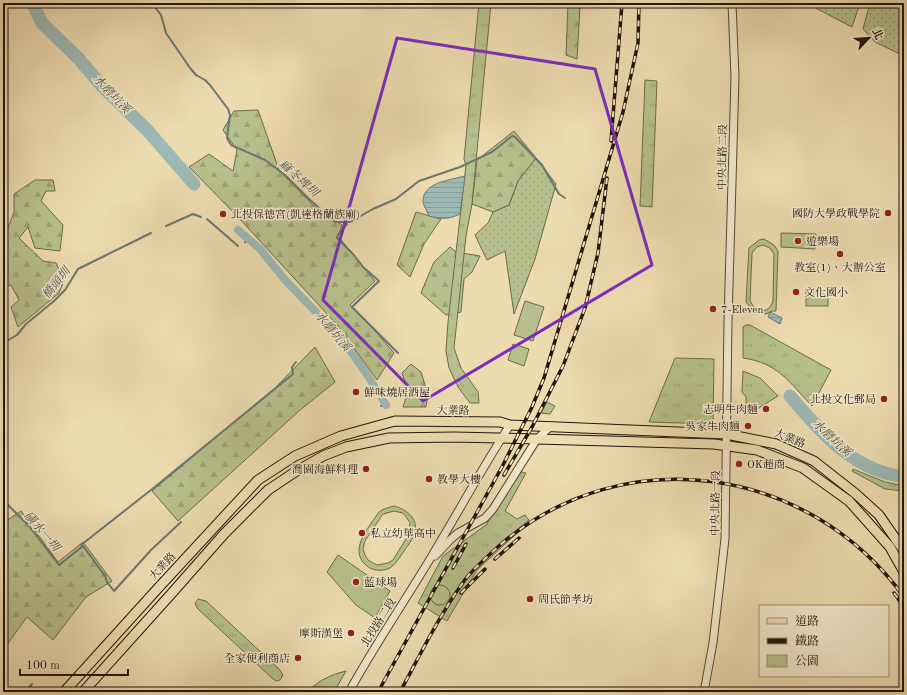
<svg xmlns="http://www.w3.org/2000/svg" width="907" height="695" font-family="'Old Standard TT','Noto Serif TC',serif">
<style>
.grass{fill:url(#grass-dots);stroke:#6c6a4a}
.forest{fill:url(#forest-firs);stroke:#6c6a4a}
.park{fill:url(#park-tufts);stroke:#6c6a4a}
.pitch{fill:#b7c08c;stroke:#6c6a4a;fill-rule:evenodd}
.water{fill:url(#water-rules);stroke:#6b7770}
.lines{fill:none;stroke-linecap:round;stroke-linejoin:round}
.stream{stroke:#6b7770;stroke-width:2}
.canal{stroke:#9db9b6;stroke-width:8}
.river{stroke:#9db9b6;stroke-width:13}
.minor-casing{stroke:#544631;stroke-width:9}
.major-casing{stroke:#211407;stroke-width:11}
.minor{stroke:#f3e8cc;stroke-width:7}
.major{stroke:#eddcb0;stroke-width:9}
.rail-casing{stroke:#211407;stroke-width:3.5}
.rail{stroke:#f3e8cc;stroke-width:2;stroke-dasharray:6;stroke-linecap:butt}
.marked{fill:none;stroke:#7b2cbf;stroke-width:3;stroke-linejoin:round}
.poi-dot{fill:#8f2418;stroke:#f3e8cc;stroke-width:1.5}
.labels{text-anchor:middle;stroke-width:3;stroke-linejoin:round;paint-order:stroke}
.street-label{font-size:11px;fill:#211407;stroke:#f3e8cc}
.poi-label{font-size:11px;fill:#211407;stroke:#f3e8cc;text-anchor:start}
.water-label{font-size:12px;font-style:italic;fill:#4c4e44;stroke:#f3e8cc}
</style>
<defs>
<pattern id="grass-dots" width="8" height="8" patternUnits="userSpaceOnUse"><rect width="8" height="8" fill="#b7c08c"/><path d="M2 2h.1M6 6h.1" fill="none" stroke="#9da477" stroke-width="1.8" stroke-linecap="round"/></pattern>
<pattern id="forest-firs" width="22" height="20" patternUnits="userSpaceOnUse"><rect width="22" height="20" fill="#b7c08c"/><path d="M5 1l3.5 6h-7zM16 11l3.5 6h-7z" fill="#9da477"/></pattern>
<pattern id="park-tufts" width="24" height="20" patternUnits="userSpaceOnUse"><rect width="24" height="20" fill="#b7c08c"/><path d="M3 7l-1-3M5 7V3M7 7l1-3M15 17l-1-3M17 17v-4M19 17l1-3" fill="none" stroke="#9da477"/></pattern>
<pattern id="water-rules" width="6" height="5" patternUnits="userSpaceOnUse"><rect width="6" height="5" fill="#9db9b6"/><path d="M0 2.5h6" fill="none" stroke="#879e9b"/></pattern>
</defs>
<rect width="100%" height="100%" fill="#eddcb0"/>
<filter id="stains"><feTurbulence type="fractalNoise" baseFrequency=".005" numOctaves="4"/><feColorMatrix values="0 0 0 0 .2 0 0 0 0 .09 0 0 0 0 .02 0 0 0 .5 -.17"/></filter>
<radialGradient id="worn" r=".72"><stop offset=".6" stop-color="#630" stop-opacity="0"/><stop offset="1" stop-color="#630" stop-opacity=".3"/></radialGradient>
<g class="grass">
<path d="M806 3H860L852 27Z"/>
<path d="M870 3H904V56L875 42 863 29Z"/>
<path d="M536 158 556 184 535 259 514 314 505 251 487 260 475 235 488 223 493 212 509 205 518 181Z"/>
</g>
<g class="forest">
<path d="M568 3 580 6 577 59 566 55Z"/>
<path d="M258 110 279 170 314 206 342 225 338 236 375 281 350 305 370 325 394 353 377 380 338 326 238 217 189 167 209 154 233 171 237 150 223 130 234 111Z"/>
<path d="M514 131 536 158 518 181 509 205 493 212 472 204 477 160Z"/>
<path d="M35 180H53L55 191H46L41 201 63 225 60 251 35 248 28 227 19 238 43 261 56 263 64 281 59 293 18 327 11 307 19 300 11 285 3 287V221L8 228 14 212V194Z"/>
<path d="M416 212 441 219 424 244 410 277 397 265Z"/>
<path d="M450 247 456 252 480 256 472 272 464 279 461 312 446 315 421 293 434 262Z"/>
<path d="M315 347 335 382 299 411 178 521 152 491 275 388Z"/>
<path d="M411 364 421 372 428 395 426 407H403L408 391 402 373Z"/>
<path d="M21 511 58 562 83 542 112 581 86 597 53 640 27 617 3 650V587L5 584 3 581V523Z"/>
</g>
<g class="park">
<path d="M479 3H491L472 204 466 236 454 348 461 368 478 392 479 403H470L458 387 449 368 446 351 448 322 466 165 464 159Z"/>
<path d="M645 80 657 81 652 207 640 206Z"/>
<path d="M746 325H750L831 370 812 406C789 382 778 363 743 358V327Z"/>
<path d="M675 358 714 359 713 424 649 422Z"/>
<path d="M743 371 760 378 778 396 746 416V397L742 392Z"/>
<path d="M547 402 555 406 550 414 541 413Z"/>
<path d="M853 469 885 482 904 486V491L885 489 852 471Z"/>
<path d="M522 472 526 473 505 511 517 519 525 515 529 520 520 527 515 535 477 570 447 621 418 603 443 556 486 525 517 474Z"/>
<path d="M198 599 206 601 280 670 283 675 280 680 276 681 273 679 197 608 195 603Z"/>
<path d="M346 671 334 692H307C318 681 330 675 346 671Z"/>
</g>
<g class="pitch">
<path d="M781 233 816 234 815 249 781 247Z"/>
<path d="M764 239 774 245 778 251 776 311H772L766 314C757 313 751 309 746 302L749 248 759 240ZM763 245 770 248 774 254 773 301C770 310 764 313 755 309L750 301 752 253 757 247Z"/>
<rect x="806" y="291" width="22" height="15"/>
<path d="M525 301 544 307 533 341 514 335Z"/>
<path d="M513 344 529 349 524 366 508 360Z"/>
<path d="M394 506C407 509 420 520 414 535 412 541 407 546 404 551 400 557 396 564 390 568 384 571 376 571 370 568 345 553 369 527 379 512L384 509ZM394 511 403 513 407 518 410 523 409 534 393 560 388 563 377 565 368 560 365 555 363 549 365 541 383 514Z"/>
<path d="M338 555 390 591 375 618 356 605 327 572Z"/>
<circle cx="440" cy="595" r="10"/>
</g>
<g class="water">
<path d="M465 176 460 214C447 220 442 219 429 216 427 211 423 205 423 201 423 182 451 180 465 176Z"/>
<path d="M770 312 782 318 780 324 768 317Z"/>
</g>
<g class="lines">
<g class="stream">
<path d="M152 3 161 15 166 33 190 68 196 75 205 80 210 85 228 109 230 115 227 138 231 145 265 160 285 175 309 199 335 222H350L373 209 396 199 419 181 460 167 492 152 512 136 515 137 542 165 559 194 565 198"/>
<path d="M549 3 553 4 560 3"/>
<path d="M570 3 575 5"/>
<path d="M207 219 238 246"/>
<path d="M347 224 338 235 337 238 353 254 363 267 379 281 352 307 398 353"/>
<path d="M166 226 193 214 201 217"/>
<path d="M245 242 249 240"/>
<path d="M3 343 17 335 26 324 54 301 65 290 78 269 151 233"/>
<path d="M381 406 386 405"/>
<path d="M3 500 29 526 59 565 83 546 105 576 107 582 114 591 151 550 181 522"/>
<path d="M81 545 151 490 293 374 292 367 296 362"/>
<path d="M25 692 32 684"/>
</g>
<path class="canal" d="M238 230 260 249 286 281 342 339 366 373 386 405"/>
<g class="river">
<path d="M32 3 42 23 79 59 101 85 148 131 194 184"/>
<path d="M790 396C822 433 852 470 904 477"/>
</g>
<g class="minor-casing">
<g id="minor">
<path d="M435 556 450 540 458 533 485 518 493 509 537 439 551 426"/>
<path d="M349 692C373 648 401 607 427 564 455 518 481 470 510 425"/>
<path d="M704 692 713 643 725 539 728 321 735 77 732 3"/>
</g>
</g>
<g class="major-casing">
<g id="major">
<path d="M64 692 160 586 258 480 295 456 341 436 395 421 500 422 510 425 726 434 776 444 814 461 856 494 879 515 904 551"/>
<path d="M83 692 172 593 224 534 268 490 295 472 323 456 346 447 389 438 454 437 537 439 714 444 757 450 803 468 849 501 890 547 904 572"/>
</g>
</g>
<use href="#minor" class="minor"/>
<use href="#major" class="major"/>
<g class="rail-casing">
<g id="rail">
<path d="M611 141 622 3"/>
<path d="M504 475 532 427 563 366 585 308 598 253 607 178"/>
<path d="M495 559 519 538"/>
<path d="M453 568 466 544"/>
<path d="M461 593 485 569"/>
<path d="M894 593 904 607"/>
<path d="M378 692 503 465 532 407 544 378 623 112 638 43 639 3"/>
<path d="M400 692C420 655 439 616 464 581 471 571 490 554 500 545 625 438 809 466 904 597"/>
</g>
</g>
<use href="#rail" class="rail"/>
</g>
<path class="marked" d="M397 38 595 69 652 265 423 401 323 300Z"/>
<g class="poi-dot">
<circle cx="888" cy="213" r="4"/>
<circle cx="223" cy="214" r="4"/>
<circle cx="798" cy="241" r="4"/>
<circle cx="840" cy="254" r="4"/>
<circle cx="796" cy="292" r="4"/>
<circle cx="713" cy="309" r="4"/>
<circle cx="356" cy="392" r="4"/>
<circle cx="884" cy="399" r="4"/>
<circle cx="766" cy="409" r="4"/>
<circle cx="748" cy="426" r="4"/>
<circle cx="739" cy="464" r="4"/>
<circle cx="366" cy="469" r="4"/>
<circle cx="429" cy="479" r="4"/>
<circle cx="362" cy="533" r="4"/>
<circle cx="356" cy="582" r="4"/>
<circle cx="530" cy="599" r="4"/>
<circle cx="351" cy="633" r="4"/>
<circle cx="298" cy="658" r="4"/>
</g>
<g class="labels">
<g class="street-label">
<text transform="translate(722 157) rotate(-89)" y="4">中央北路二段</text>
<text transform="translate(453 410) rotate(1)" y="4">大業路</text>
<text transform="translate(790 438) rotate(22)" y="4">大業路</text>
<text transform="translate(715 503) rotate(-89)" y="4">中央北路一段</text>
<text transform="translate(162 566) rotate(-47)" y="4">大業路</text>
<text transform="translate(378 622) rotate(-58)" y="4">北投路二段</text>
</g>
<g class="poi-label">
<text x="880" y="217" text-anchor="end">國防大學政戰學院</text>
<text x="231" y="218">北投保德宮(凱達格蘭族廟)</text>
<text x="806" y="245">遊樂場</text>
<text x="840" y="271" text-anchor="middle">教室(1)、大辦公室</text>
<text x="804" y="296">文化國小</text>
<text x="721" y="313">7-Eleven</text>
<text x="364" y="396">鮮味燒居酒屋</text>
<text x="876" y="403" text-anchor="end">北投文化郵局</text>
<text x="758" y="413" text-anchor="end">志明牛肉麵</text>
<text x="740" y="430" text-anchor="end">吳家牛肉麵</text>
<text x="747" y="468">OK超商</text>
<text x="358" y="473" text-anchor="end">喬園海鮮料理</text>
<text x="437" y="483">教學大樓</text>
<text x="370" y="537">私立幼華高中</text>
<text x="364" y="586">藍球場</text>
<text x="538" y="603">周氏節孝坊</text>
<text x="343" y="637" text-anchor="end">摩斯漢堡</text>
<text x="290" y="662" text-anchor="end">全家便利商店</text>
</g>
<g class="water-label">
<text transform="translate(112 94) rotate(46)" y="4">水磨坑溪</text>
<text transform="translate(299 178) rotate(42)" y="4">麻冬埤圳</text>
<text transform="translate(56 283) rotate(-51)" y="4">橋頭圳</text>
<text transform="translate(333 331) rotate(50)" y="4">水磨坑溪</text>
<text transform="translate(832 438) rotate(43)" y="4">水磨坑溪</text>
<text transform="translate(42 531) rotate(49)" y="4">磺水一圳</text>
</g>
</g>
<rect width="907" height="695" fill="none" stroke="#eddcb0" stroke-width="16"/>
<rect x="4" y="4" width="899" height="687" fill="none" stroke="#211407" stroke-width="2"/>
<rect x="8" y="8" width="891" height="679" fill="none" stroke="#211407"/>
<rect x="759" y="605" width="130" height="72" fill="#f3e8cc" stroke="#9f937d"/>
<rect x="767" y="618" width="20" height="6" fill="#eddcb0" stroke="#9f937d"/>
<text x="795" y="625" font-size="12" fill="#211407">道路</text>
<rect x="767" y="638" width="20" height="6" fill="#211407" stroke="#9f937d"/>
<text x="795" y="645" font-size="12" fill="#211407">鐵路</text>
<rect x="767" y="655" width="20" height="12" fill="url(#park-tufts)" stroke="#9f937d"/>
<text x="795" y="665" font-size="12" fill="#211407">公園</text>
<g transform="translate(869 38) rotate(65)" stroke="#f3e8cc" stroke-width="3" paint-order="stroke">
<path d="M0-3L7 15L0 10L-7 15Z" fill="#211407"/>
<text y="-6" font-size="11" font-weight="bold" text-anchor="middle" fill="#211407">北</text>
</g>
<path d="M20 669v6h108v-6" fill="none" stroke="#211407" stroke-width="2"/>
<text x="26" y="669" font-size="12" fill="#211407" stroke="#f3e8cc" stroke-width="3" paint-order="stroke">100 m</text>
<rect width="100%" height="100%" filter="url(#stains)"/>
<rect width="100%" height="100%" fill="url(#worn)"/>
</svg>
